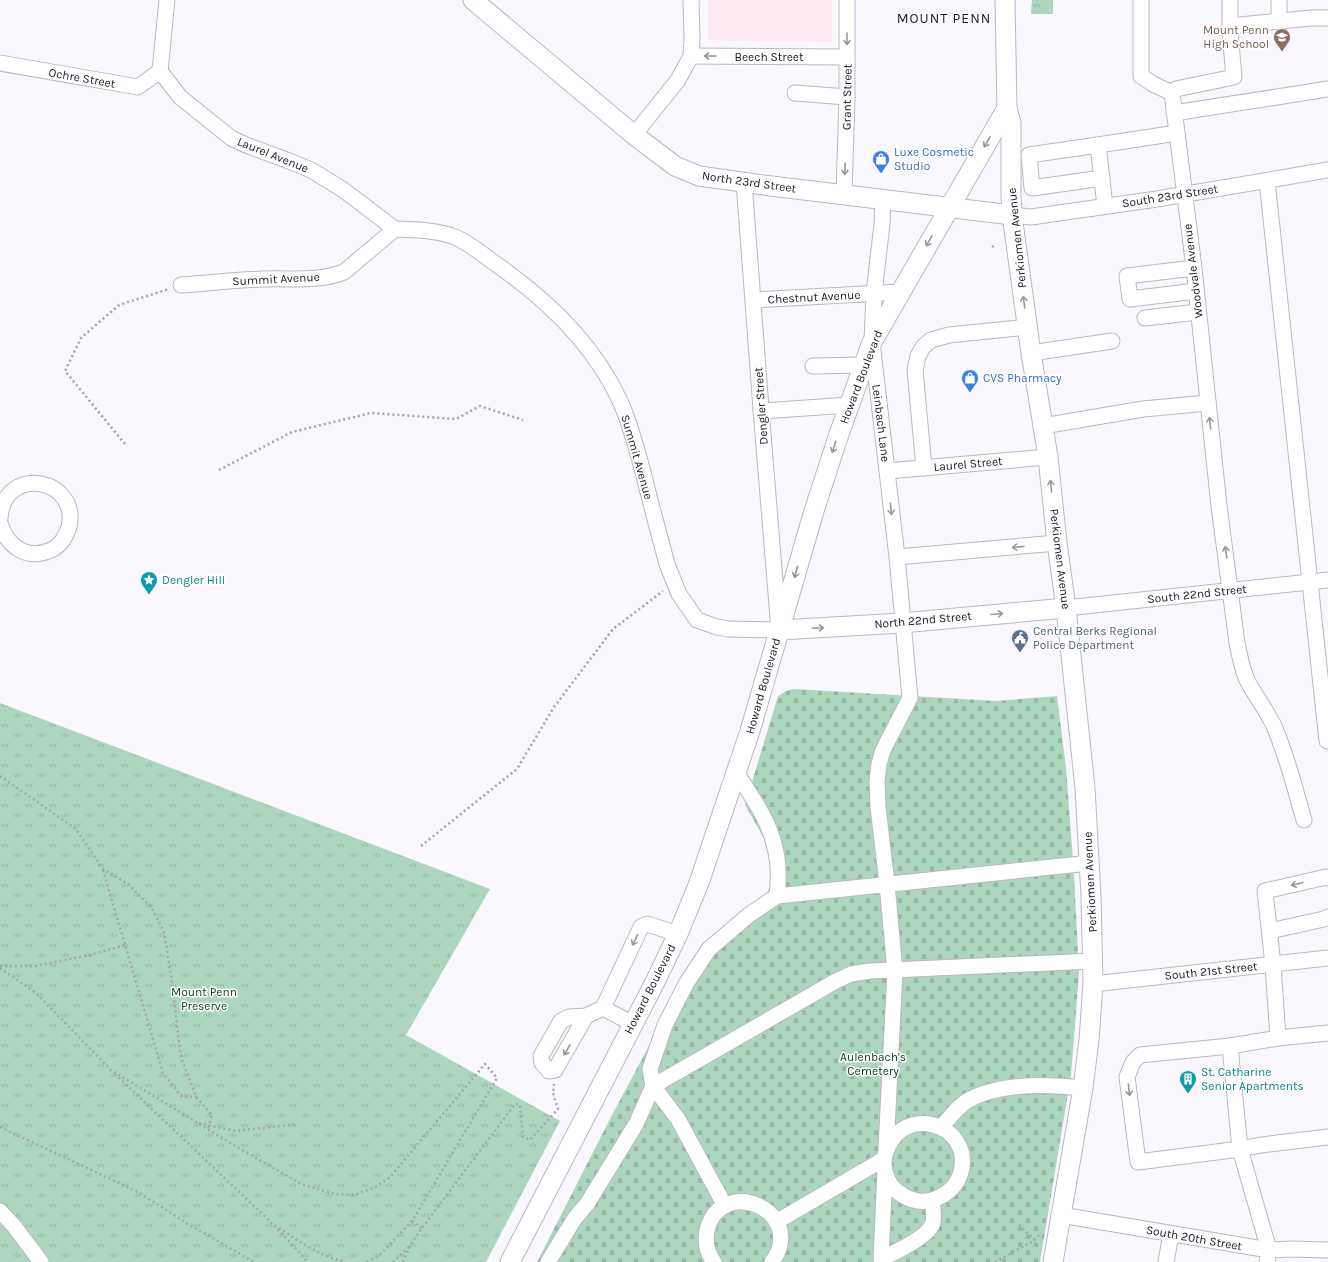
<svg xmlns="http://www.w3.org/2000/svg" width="1328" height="1262" font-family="Karla,sans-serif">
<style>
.education{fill:#fce9f1}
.grass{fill:url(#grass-tufts)}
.cemetery{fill:url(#cemetery-stones)}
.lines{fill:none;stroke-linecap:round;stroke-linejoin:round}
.minor-casing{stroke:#bbb6c6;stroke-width:17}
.major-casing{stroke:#bbb6c6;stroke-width:21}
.path{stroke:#a7a5ab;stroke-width:2.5;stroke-dasharray:2 3;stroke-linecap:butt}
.minor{stroke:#fff;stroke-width:15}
.major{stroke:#fff;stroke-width:19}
.oneway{stroke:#98989a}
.labels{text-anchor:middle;stroke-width:3;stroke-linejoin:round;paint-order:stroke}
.education-label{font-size:12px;fill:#785e54;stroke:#fff;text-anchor:end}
.street-label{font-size:12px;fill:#1b1a1f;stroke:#fff}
.shop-label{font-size:12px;fill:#366cbe;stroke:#fff;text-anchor:start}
.culture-label{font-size:12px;fill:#0d838f;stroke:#fff;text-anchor:start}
.service-label{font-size:12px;fill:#4e5e75;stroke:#fff;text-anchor:start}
.park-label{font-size:12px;fill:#0d3b25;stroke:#fff}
.quarter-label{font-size:14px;letter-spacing:1px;fill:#1b1a1f;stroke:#fff}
</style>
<defs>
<pattern id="grass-tufts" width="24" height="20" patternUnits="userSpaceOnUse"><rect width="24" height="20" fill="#acd6bd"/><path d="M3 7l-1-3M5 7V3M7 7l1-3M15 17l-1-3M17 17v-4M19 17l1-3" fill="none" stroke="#93b7a2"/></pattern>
<pattern id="cemetery-stones" width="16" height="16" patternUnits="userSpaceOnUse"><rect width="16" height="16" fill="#acd6bd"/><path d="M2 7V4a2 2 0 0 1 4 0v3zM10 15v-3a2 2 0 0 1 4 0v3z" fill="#93b7a2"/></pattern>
</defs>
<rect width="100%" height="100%" fill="#faf8fe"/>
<path class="education" d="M708 0H832V42L708 40Z"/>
<g class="grass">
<path d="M1032 0H1053V14H1031Z"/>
<path d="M0 703 490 889 406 1035 560 1121 486 1262H0Z"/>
</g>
<path class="cemetery" d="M794 689 996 701 1057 696 1066 768 1074 873 1079 974 1071 1075 1040 1262H537L610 1119 702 946 761 901C788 870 761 834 745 805L778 696 786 691Z"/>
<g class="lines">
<g class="minor-casing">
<g id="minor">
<path d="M1141 0V76L1153 84 1172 93"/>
<path d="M1230 0V32L1234 77 1176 89 1172 93 1194 268 1219 506 1237 643C1240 656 1242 672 1249 684 1257 698 1267 711 1274 726 1287 756 1295 789 1304 820"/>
<path d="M1279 0V22"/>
<path d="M1230 26 1311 18H1328"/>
<path d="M691 56 847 57"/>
<path d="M0 63 138 87 160 71"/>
<path d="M160 71 180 97 231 138 246 145 289 161 311 170 342 189 395 229"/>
<path d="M160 71 167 0"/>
<path d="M795 93 847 97"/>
<path d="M1174 113 1328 89"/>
<path d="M634 135 678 80 691 56 692 40 691 0"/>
<path d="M1098 145 1029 155 1032 188 1102 178"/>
<path d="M1267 181 1327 741"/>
<path d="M844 194 847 97V0"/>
<path d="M883 200 882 224 874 293 872 342 897 557 910 698 883 750 879 764 877 781 878 807 887 884 895 971 886 1149"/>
<path d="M1105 206 1098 145 1177 133"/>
<path d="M1012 215 1031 217 1157 199 1328 170"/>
<path d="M1194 268 1127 276 1130 299 1196 291"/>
<path d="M181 285C209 283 236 280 264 279 292 278 318 282 344 272L395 229C415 230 436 230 455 237 469 243 481 253 493 262 544 297 594 344 620 401 631 425 637 450 644 476 651 505 659 534 667 564L679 594 697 620 717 627 728 629 779 630 762 422 744 182"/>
<path d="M754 300 900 292"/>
<path d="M1145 318 1198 312"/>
<path d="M1031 353 1112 341"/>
<path d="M813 366 864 365"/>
<path d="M761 411 849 405"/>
<path d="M1043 426 1143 409 1208 403"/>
<path d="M924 468 915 370 918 356 923 347 931 340 949 335 1027 327"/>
<path d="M887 471 1048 457"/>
<path d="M0 518C4 464 80 478 69 527 66 536 60 546 51 550 26 561 7 546 0 523"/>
<path d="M897 557 1057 543"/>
<path d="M1066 608 1328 580"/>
<path d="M777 896 1090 863"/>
<path d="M1270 931 1324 919 1328 917"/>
<path d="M1093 984 1328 958"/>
<path d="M603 1008 633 1024"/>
<path d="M586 1016 555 1070 549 1071 542 1063 541 1056 561 1021 569 1017 586 1016 603 1008 641 927 647 924 678 934"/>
<path d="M1278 1038 1328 1033"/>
<path d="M1230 1046 1140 1055 1133 1062 1127 1077 1138 1162 1240 1149 1261 1145 1328 1137"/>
<path d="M941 1127C949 1119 957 1107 967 1101 999 1082 1047 1084 1083 1088"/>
<path d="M885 1172 881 1259C894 1253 926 1238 932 1225 935 1219 933 1208 932 1201"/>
<path d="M725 1206 678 1119 653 1086 836 981 851 974 870 971 1093 961"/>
<path d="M0 1211 14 1226 41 1262"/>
<path d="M1061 1215 1269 1250 1292 1249 1328 1250"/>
<path d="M776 1222 884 1159C897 1099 974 1123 961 1172 957 1186 948 1194 935 1199 914 1207 889 1192 885 1171 884 1167 884 1163 884 1159"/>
<path d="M548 1262 575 1218 587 1204 636 1124 653 1086 650 1069 665 1025 686 984 709 949 749 915 777 896C779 879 779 861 774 844 768 818 750 795 737 773"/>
<path d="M714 1262C707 1253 705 1241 707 1230 722 1173 808 1212 772 1262"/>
<path d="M1166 1262 1171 1234"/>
<path d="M1267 1262 1269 1250 1240 1149 1230 1046 1278 1038 1273 965 1265 891 1326 877 1328 878"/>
</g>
</g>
<g class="major-casing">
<g id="major">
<path d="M473 0 634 135 675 166 699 176 771 186 1012 215"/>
<path d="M1005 0 1007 108 1011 123V194L1012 215 1031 353 1048 457 1057 543 1066 608 1085 788 1091 896 1093 984 1089 1040 1083 1088 1053 1262"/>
<path d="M779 630 902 623 1066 608"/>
<path d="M510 1262 655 982 678 934 699 883 713 841 750 731 814 511 838 437 872 342 1007 108"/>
</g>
</g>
<g class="path">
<path d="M992 247 995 245"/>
<path d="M125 444 65 371 81 338 119 305 169 289"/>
<path d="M219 470 292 432 371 413 456 419 480 406 523 420"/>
<path d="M0 776 76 829 103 869 128 884 151 907 164 932 172 982 181 1058 197 1098 212 1115 208 1129"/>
<path d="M421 846 517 769 554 707 613 629 663 591"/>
<path d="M103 870 163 1073 181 1096 197 1097"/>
<path d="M0 966H35L90 955 125 945"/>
<path d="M0 968 36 993 111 1070 232 1144 301 1184 335 1194 354 1195 374 1188 390 1177 485 1064 497 1078 412 1221 379 1256 365 1262"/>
<path d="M115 1074 275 1226 308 1262"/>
<path d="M199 1123 235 1131 298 1124"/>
<path d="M0 1127 138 1192 188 1224 254 1262"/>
<path d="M412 1221 422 1228"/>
<path d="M1019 1225 1035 1240"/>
<path d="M279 1228C300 1242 321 1257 346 1262"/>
<path d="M393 1262 410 1246"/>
<path d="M403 1262 411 1244 422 1228 515 1104 520 1105 523 1137 530 1140 558 1109 553 1093 554 1084"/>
<path d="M995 1262 1035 1240 1040 1234"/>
</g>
<use href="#minor" class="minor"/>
<use href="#major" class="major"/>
</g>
<defs><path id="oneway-shaft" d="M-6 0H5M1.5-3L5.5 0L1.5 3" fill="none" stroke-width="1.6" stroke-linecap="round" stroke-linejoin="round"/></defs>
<g class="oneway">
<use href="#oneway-shaft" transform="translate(847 39) rotate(90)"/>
<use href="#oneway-shaft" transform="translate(710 56) rotate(-180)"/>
<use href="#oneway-shaft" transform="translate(987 142) rotate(120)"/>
<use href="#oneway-shaft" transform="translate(845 169) rotate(92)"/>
<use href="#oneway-shaft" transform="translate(929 241) rotate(120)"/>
<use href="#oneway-shaft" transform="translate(1024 302) rotate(-98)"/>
<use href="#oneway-shaft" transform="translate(1210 423) rotate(-96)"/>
<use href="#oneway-shaft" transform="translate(834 447) rotate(108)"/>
<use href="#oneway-shaft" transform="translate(1051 486) rotate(-96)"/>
<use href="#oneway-shaft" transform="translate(891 509) rotate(84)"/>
<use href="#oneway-shaft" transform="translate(1018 547) rotate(175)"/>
<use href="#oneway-shaft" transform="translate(1226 552) rotate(-98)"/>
<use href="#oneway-shaft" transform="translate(796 572) rotate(106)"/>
<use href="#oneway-shaft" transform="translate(997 614) rotate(-5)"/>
<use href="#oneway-shaft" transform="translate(818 628) rotate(-3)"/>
<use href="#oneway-shaft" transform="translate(1297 884) rotate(166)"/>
<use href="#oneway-shaft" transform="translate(635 940) rotate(115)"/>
<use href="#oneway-shaft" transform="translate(567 1050) rotate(120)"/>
<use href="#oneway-shaft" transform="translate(1129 1090) rotate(83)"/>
</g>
<defs>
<g id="school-pin" transform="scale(0.9)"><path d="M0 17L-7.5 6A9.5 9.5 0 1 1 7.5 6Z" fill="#8d6e63" stroke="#fff"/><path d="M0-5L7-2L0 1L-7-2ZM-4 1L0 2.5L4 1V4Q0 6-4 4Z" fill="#fff"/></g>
<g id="shop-pin" transform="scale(0.9)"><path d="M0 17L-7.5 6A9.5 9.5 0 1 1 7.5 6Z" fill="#3f7fe0" stroke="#fff"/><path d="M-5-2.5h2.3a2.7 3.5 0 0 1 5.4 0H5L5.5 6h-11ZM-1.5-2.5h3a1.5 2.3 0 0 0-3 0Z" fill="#fff"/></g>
<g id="sight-pin" transform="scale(0.9)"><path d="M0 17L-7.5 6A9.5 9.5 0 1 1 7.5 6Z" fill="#0f9aa8" stroke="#fff"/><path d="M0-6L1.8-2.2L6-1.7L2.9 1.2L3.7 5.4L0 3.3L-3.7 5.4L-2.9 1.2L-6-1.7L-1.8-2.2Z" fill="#fff"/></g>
<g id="civic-pin" transform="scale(0.9)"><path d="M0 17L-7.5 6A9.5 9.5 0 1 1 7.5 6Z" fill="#5c6f8a" stroke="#fff"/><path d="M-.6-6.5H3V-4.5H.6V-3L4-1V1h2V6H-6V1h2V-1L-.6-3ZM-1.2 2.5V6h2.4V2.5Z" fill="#fff"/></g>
<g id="building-pin" transform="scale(0.9)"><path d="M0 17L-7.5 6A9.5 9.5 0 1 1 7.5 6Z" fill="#0f9aa8" stroke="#fff"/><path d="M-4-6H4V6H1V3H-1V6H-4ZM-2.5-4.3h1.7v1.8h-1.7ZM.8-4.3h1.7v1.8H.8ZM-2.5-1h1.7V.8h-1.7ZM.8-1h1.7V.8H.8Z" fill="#fff"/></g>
</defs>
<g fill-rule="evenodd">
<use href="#school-pin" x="1282" y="37"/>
<use href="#shop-pin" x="881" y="159"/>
<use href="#shop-pin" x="970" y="378"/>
<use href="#sight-pin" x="149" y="580"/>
<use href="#civic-pin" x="1020" y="638"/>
<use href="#building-pin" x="1188" y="1079"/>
</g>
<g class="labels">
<g class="education-label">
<text x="1269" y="34">Mount Penn<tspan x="1269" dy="14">High School</tspan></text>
</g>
<g class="street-label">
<text x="769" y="61">Beech Street</text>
<text transform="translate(82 78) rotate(10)" y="4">Ochre Street</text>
<text transform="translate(847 97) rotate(-89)" y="4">Grant Street</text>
<text transform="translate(273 155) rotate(22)" y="4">Laurel Avenue</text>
<text transform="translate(749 182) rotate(8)" y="4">North 23rd Street</text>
<text transform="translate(1170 196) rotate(-9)" y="4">South 23rd Street</text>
<text transform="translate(1017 238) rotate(-96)" y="4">Perkiomen Avenue</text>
<text transform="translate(1193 271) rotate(-97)" y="4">Woodvale Avenue</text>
<text transform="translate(276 279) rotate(-3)" y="4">Summit Avenue</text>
<text transform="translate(814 297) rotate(-3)" y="4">Chestnut Avenue</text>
<text transform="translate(861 377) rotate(-69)" y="4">Howard Boulevard</text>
<text transform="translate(761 406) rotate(-94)" y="4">Dengler Street</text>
<text transform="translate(881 423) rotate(83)" y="4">Leinbach Lane</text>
<text transform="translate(637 457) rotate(74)" y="4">Summit Avenue</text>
<text transform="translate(968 464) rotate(-5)" y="4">Laurel Street</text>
<text transform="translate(1060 559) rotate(83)" y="4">Perkiomen Avenue</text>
<text transform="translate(1197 594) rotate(-6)" y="4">South 22nd Street</text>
<text transform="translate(923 620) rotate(-5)" y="4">North 22nd Street</text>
<text transform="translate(763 686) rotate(-74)" y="4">Howard Boulevard</text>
<text transform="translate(1090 882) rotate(-93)" y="4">Perkiomen Avenue</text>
<text transform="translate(1211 971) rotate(-6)" y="4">South 21st Street</text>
<text transform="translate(650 989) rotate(-63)" y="4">Howard Boulevard</text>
<text transform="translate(1194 1238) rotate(10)" y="4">South 20th Street</text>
</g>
<g class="shop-label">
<text x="894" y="156">Luxe Cosmetic<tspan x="894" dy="14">Studio</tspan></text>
<text x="983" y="382">CVS Pharmacy</text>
</g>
<g class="culture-label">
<text x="162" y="584">Dengler Hill</text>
<text x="1201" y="1076">St. Catharine<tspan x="1201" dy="14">Senior Apartments</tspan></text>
</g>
<g class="service-label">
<text x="1033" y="635">Central Berks Regional<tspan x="1033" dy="14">Police Department</tspan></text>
</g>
<g class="park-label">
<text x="204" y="996">Mount Penn<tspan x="204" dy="14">Preserve</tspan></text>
<text x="873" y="1061">Aulenbach's<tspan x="873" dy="14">Cemetery</tspan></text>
</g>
<g class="quarter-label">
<text x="944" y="23">MOUNT PENN</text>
</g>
</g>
</svg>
